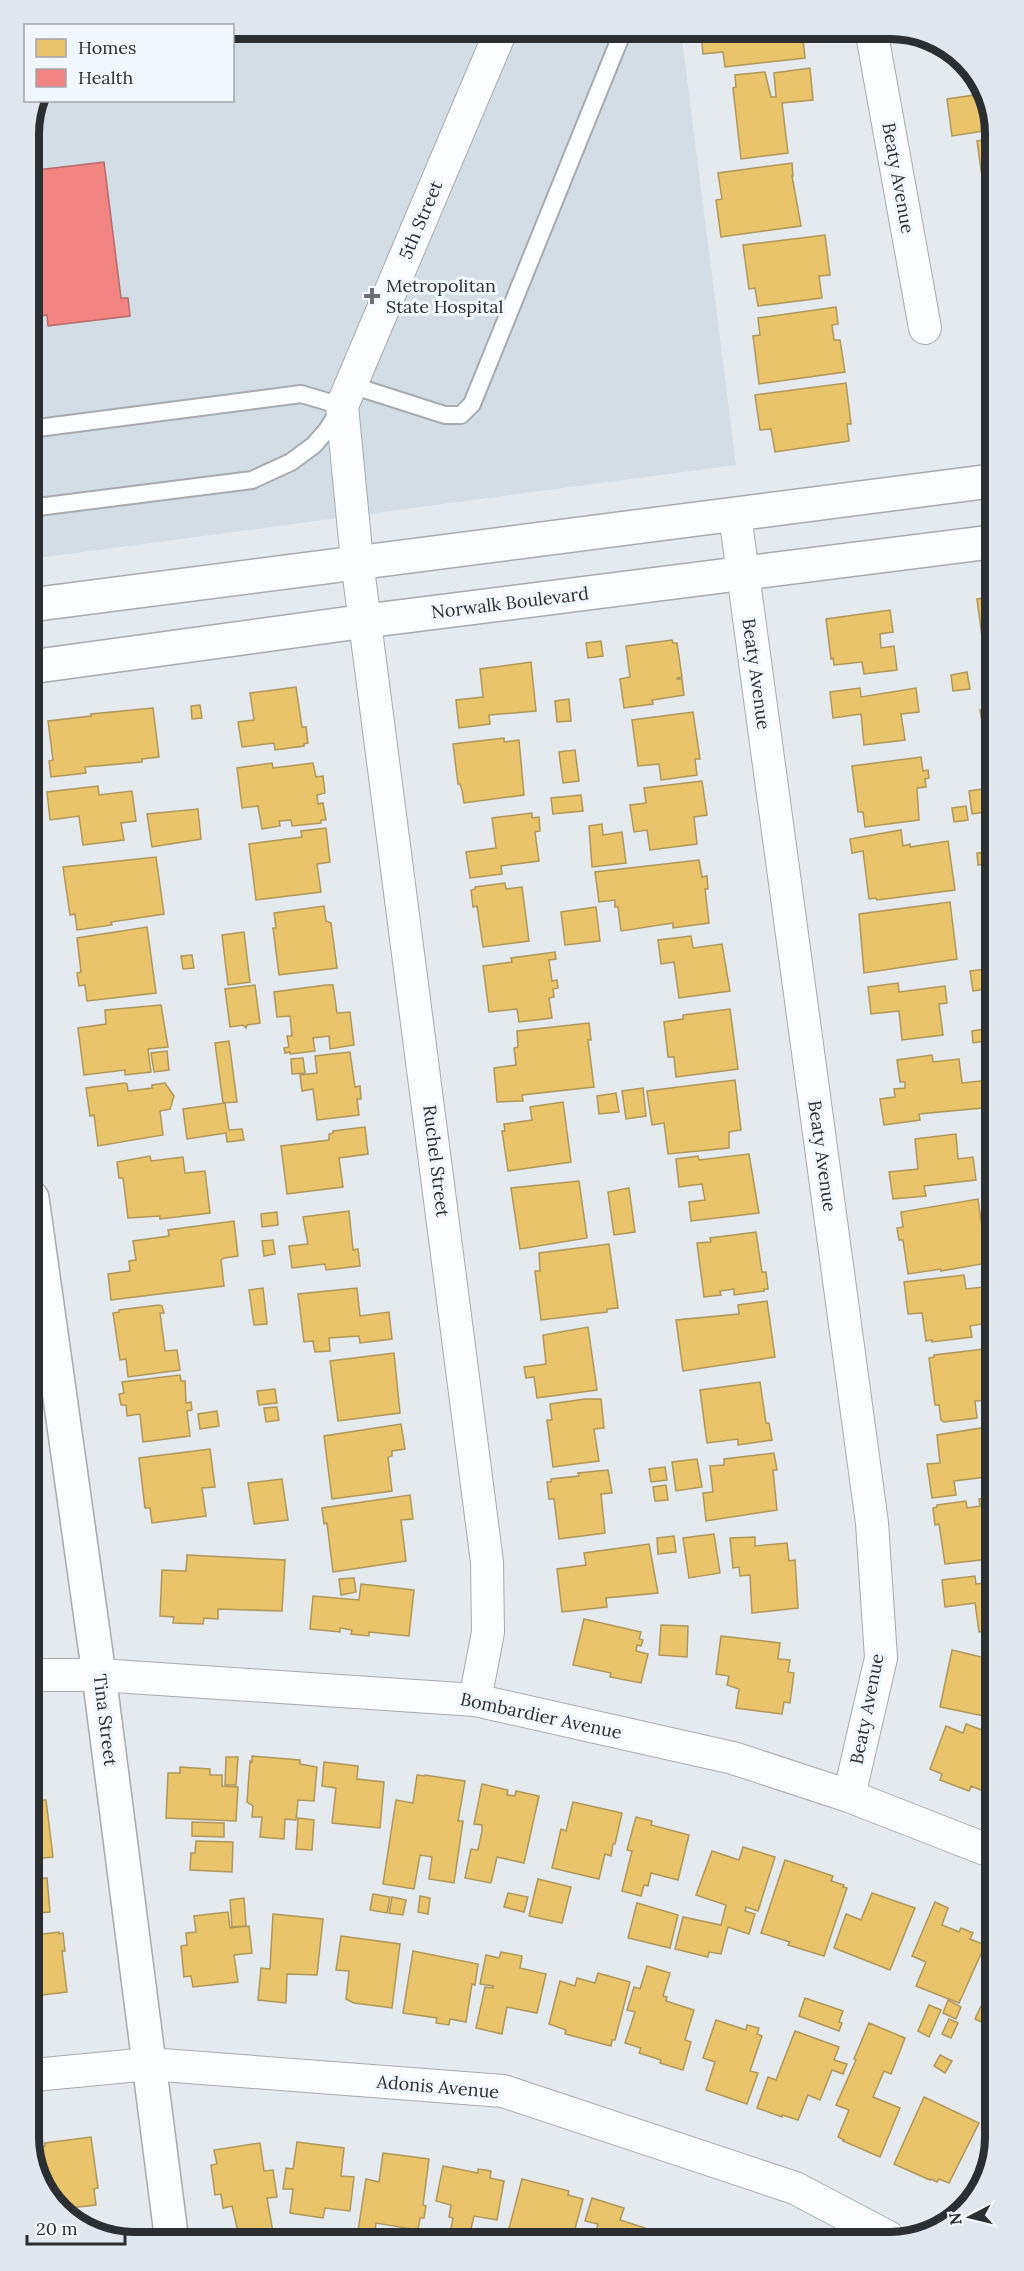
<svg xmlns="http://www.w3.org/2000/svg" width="1024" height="2271" font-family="Lora,serif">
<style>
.built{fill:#d2dde6}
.homes{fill:#e9c46a;stroke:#b09759;stroke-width:1.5}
.health{fill:#f28482;stroke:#b76a6a;stroke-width:1.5}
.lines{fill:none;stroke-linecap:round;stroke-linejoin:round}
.lane-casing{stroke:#a7abaf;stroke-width:20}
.street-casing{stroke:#a7abaf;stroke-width:34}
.secondary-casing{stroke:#a7abaf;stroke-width:36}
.lane{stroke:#fbfcfd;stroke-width:16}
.street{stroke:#fbfcfd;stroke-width:32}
.secondary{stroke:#fbfcfd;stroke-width:33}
.poi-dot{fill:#6d7074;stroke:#f0f7fe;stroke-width:2}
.labels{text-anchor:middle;stroke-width:6;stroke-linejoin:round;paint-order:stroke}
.street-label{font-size:18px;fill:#2c2f32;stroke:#f0f7fe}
.poi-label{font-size:18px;fill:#2c2f32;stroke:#f0f7fe;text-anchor:start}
.rim{fill:none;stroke:#2c2f32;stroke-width:8}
</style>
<rect width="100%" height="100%" fill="#e5eaef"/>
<path class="built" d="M681 31 736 465 30 559 29 127 41 101 232 100 233 35Z"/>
<g class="homes">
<path d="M802 30 805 58 725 67 723 52 703 54 701 31Z"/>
<path d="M810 68 813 100 782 103 788 153 741 159 733 88 736 87 735 75 765 72 771 97H776L774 73Z"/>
<path d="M970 73 990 99V130L952 136 947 99 974 95Z"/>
<path d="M990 139V176L982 177 977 141Z"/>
<path d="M792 163 793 176H792L801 226 721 237 716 200 722 199 718 173Z"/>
<path d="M825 235 830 275 819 276 822 298 758 306 755 288 749 289 743 245Z"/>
<path d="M836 307 838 324 832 325 834 340H840L845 372 759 384 753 336 760 335 758 318Z"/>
<path d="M846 383 851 424H847L849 441 775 452 771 429 760 430 755 395Z"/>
<path d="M991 597V651L984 652 977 599Z"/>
<path d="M890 610 893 632 880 634 881 648 894 646 897 670 864 674 862 662 834 665 833 658 831 659 826 619Z"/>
<path d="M672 640 673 643H677L682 677 677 678V679H682L684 695 652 700 653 704 624 708 620 679 630 677 626 646Z"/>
<path d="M601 641 603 656 588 658 586 643Z"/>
<path d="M531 662 536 711 489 715 490 724 459 728 456 700 483 697 480 669Z"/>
<path d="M967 672 970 689 953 691 951 675Z"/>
<path d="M296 687 302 727H306L308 743 304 744V746L275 750 274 743 242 747 238 722 254 720 250 693Z"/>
<path d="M860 688 861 697 916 688 919 712 901 714 905 740 864 745 861 714 833 718 830 692Z"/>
<path d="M569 699 571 721 557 722 555 701Z"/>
<path d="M200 705 202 718 192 719 191 706Z"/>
<path d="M153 708 159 757 142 759V762L85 767 86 773 51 777 49 761 53 760 48 721 91 716V714Z"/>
<path d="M992 709V734L984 735 980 710Z"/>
<path d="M693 712 700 759H695L697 775 661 780 659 764 638 766 632 720Z"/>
<path d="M504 738V742L519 740 524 795 464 803 462 790 460 784H458L453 744Z"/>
<path d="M575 750 579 781 563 783 559 752Z"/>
<path d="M921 757 923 771 928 770 929 778 925 779 926 787 917 788 919 820 865 827 863 812H858L852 766Z"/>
<path d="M272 763 273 768 313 763 316 777 323 776 325 793 317 795 318 804 323 803 326 820H321V823L292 826 291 820 279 821 280 826 262 829 258 806 242 808 237 768Z"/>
<path d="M702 781 707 815 694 817 697 844 650 850 647 830 634 832 630 805 646 803 644 788Z"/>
<path d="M98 786 99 795 132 791 136 821 121 823 124 840 83 845 79 816 50 820 47 792Z"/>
<path d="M989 788 992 811 972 814 969 791Z"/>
<path d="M581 795 583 811 553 814 551 798Z"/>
<path d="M966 806 968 820 954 822 952 808Z"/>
<path d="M198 809 201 839 152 847 147 814Z"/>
<path d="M532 813V818L539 817 540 831 535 832 539 861 501 866 502 874 470 878 466 852 496 848 492 818Z"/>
<path d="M602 824 603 835 622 832 626 863 592 867 589 826Z"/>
<path d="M326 828 330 862 317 864 321 892 256 900 249 844 302 837 301 831Z"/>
<path d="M901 830 903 846 910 844V847L948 841 955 890 877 900 876 898 869 899 863 851 852 853 850 839Z"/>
<path d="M988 852 989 863 978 865 977 853Z"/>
<path d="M156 857 164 914 111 922 112 925 77 930 75 914 70 915 63 867Z"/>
<path d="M699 860 702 877 707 876 708 889H705L709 923 673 928V923L621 931 618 907H615V900L599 902 595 872Z"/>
<path d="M505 883 506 889 522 887 529 941 483 947 477 906 473 907 471 890 475 889V887Z"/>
<path d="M950 902 957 959 864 973 859 914Z"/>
<path d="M324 906 326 921 331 923 337 968 279 975 273 928H276L274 913Z"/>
<path d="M596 907 600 941 565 945 561 912Z"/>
<path d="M147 927 156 993 87 1001 85 985 79 986 77 973 81 972 77 938Z"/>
<path d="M244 932 250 982 228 985 222 935Z"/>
<path d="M691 936 693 948 722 944 730 991 679 998 674 962 661 964 658 940Z"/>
<path d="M555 952 556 959 549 960 552 981 557 980 558 988 553 989 554 997 549 998 552 1018 519 1022 517 1009 489 1012 483 966 512 962 511 958Z"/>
<path d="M192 955 194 968 183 969 181 956Z"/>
<path d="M986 969 988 989 973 991 970 971Z"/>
<path d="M898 983 899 992 945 986 947 1003 939 1004 943 1035 902 1040 899 1011 871 1014 868 987Z"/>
<path d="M255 985 260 1023 247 1025 246 1028 243 1025 230 1027 225 989Z"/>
<path d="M326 985H333L337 1013 350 1012 354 1045 330 1049 329 1036 313 1038 315 1051 290 1054V1052L285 1053 284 1048 289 1047 287 1036H292L290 1016 277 1017 274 992Z"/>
<path d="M161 1005 168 1047 148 1049 151 1072 125 1075V1070L84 1075 78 1028 106 1024 105 1010Z"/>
<path d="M730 1009 738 1069 676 1077 674 1057H668L664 1022 683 1019V1015Z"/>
<path d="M589 1023 591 1040H588L594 1087 522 1095 523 1101 497 1102 494 1068 516 1065 514 1048 518 1047 517 1031Z"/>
<path d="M992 1028V1040L973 1043 972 1031Z"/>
<path d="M229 1041 237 1102 223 1103 215 1043Z"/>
<path d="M167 1051 169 1070 154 1072 151 1053Z"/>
<path d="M350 1052 355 1087 360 1086 361 1099H357L359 1115 317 1120 313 1089 302 1091 300 1075 317 1073 315 1056Z"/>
<path d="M932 1055 933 1062 959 1059 962 1083 990 1080 993 1107 919 1114 920 1120 884 1125 880 1099 895 1097 894 1089 905 1088V1082H900L897 1060Z"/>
<path d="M303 1058 305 1073 292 1074 291 1059Z"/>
<path d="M735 1080 741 1130 729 1132V1148L668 1154 664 1123 652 1125 647 1091Z"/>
<path d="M125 1083 127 1084 128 1091 152 1088V1085L165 1083 174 1096 170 1109 160 1111 163 1135 98 1146 94 1115 90 1116 86 1088Z"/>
<path d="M643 1088 646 1116 626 1119 622 1091Z"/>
<path d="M616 1093 619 1112 599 1114 597 1096Z"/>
<path d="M563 1102 571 1162 508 1171 502 1131H505L504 1124 532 1120 530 1107Z"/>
<path d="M225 1103 229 1130 242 1129 244 1140 227 1142 226 1133 187 1139 183 1109Z"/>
<path d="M365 1127 368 1154 339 1158 343 1187 287 1194 281 1146 329 1140V1134L333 1133V1131Z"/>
<path d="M956 1134 958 1159 973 1157 976 1180 924 1186 926 1196 893 1199 889 1172 918 1169 915 1139Z"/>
<path d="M749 1154 759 1213 691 1221 689 1202 705 1200 702 1184 679 1187 676 1159 698 1156 699 1160Z"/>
<path d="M150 1156 151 1161 183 1157 185 1173 205 1171 210 1213 160 1219V1216L128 1218 123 1178H119L117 1162Z"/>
<path d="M579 1181 587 1238 520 1249 511 1188Z"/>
<path d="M629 1188 635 1232 614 1235 608 1192Z"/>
<path d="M978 1199 987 1263 941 1271V1269L908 1274 903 1240H899L897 1228 903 1227 901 1212Z"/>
<path d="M349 1211 353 1250 358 1249 360 1266 326 1270 325 1264 292 1268 289 1246 308 1244 303 1217Z"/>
<path d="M277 1212 278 1225 262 1227 261 1214Z"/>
<path d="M234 1221 238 1256 224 1258 221 1260 224 1286 111 1300 108 1274 130 1271 129 1261 136 1260 133 1241 169 1236 168 1230Z"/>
<path d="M756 1232 762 1272H766L768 1289H764V1291L734 1295V1289L720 1291 721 1295 704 1297 697 1243 711 1242 710 1238Z"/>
<path d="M273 1240 275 1254 264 1256 262 1241Z"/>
<path d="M609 1244 618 1308 607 1309V1312L541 1320 535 1271H540L539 1253Z"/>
<path d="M964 1275 966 1289 983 1287 988 1323 970 1326 972 1337 932 1342V1340L926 1341 922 1313 908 1314 904 1282Z"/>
<path d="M263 1288 267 1324 254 1325 249 1290Z"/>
<path d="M357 1288 360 1316 389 1312 392 1339 360 1343 359 1336 329 1338 330 1351 315 1352 313 1341 304 1342 298 1294Z"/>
<path d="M767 1301 775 1357 683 1371 676 1320 739 1314 738 1305Z"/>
<path d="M159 1305 162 1306 164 1313H160L165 1351 177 1350 180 1370 128 1377 126 1359 120 1360 113 1313 119 1312V1310Z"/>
<path d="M588 1327 597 1390 537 1398 534 1377 526 1378 524 1367 546 1364 543 1335Z"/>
<path d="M984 1349 990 1400 975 1401 977 1418 944 1422 941 1420 939 1405H935L929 1358 934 1357V1355Z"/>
<path d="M394 1353 400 1413 338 1421 330 1361Z"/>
<path d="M180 1375 181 1381H185L186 1403 191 1402 192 1410 187 1411 190 1436 143 1442 140 1414 127 1416 126 1405H121L119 1394 124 1393 122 1382Z"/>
<path d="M760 1382 766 1423H769L772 1440 738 1445V1439L707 1443 700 1390Z"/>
<path d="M275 1389 277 1403 259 1405 257 1391Z"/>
<path d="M585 1399H601L604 1428 594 1429 599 1461 553 1467 547 1420H552L550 1404Z"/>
<path d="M277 1407 279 1420 266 1422 264 1408Z"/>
<path d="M217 1411 219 1426 200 1429 198 1414Z"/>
<path d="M401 1424 405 1449 392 1451V1456L388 1457 392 1491 332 1499 324 1436Z"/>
<path d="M994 1426V1476L954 1481 956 1495 932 1498 927 1464 940 1463 937 1435Z"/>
<path d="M210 1449 215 1487 202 1488 206 1516 152 1523 150 1508H145L139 1458Z"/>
<path d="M774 1453 777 1470H773L777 1510 706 1521 703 1493 713 1492 710 1466 724 1465V1459Z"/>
<path d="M697 1459 702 1487 676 1491 672 1462Z"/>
<path d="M665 1467 667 1480 651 1482 649 1469Z"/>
<path d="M608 1470 612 1493 601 1494 605 1533 559 1539 554 1499H549L547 1482H551V1479L579 1476 578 1473Z"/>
<path d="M282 1479 288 1520 254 1524 248 1483Z"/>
<path d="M666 1485 668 1500 655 1501 653 1487Z"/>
<path d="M410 1495 413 1519 401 1520 406 1561 333 1572 327 1523 324 1524 322 1508Z"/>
<path d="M994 1498V1531L987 1532 990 1559 945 1564 939 1524 935 1525 933 1508 937 1507V1505L966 1501 967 1508 980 1506 979 1499Z"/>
<path d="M714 1534 720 1573 689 1578 683 1538Z"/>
<path d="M674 1536 676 1552 658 1554 657 1538Z"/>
<path d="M755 1537V1546L787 1543 789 1561 795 1560 798 1608 752 1613 750 1575 740 1576 739 1567 733 1568 730 1538Z"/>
<path d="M649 1544 658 1593 606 1598 607 1607 562 1612 557 1569 586 1565 584 1553Z"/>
<path d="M187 1555 285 1560 282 1611 218 1609V1619L204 1618 203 1624 173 1623 174 1617 160 1616 162 1570 186 1571Z"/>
<path d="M975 1576 976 1584 994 1582V1630L979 1632 975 1603 945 1607 942 1580Z"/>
<path d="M354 1578 356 1592 341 1595 339 1579Z"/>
<path d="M361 1584 414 1590 409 1636 369 1632V1636L351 1634 352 1630 340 1628V1632L310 1629 313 1596 359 1600Z"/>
<path d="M584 1619 641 1632 639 1639 643 1640 641 1646 637 1645 636 1651 648 1654 641 1683 610 1677 611 1673 573 1665Z"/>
<path d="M661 1625 688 1626 687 1657 659 1655Z"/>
<path d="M721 1636 780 1643 778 1659 790 1660 788 1672 794 1673 790 1703 784 1702 782 1714 736 1708 739 1689 727 1685 729 1676 716 1674Z"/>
<path d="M952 1650 994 1660V1718L940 1707Z"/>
<path d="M966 1724 990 1733 991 1730 994 1731 995 1784 988 1781 983 1791 971 1786 969 1791 940 1780 942 1774 930 1769 946 1726 963 1733Z"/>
<path d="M252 1756 300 1760V1764L317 1767 314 1801 298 1800 296 1820 285 1819 284 1839 260 1837 262 1817H252L253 1806 247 1802 250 1761 252 1762Z"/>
<path d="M226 1757H238L236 1785H225Z"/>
<path d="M36 1759 41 1800H46L53 1857 33 1859V1760Z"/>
<path d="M324 1762 358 1766 357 1779 384 1782 380 1828 332 1823 336 1788 322 1786Z"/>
<path d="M180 1767 210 1769V1775H222V1786L238 1787 236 1821 166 1818 168 1773H180Z"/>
<path d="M417 1775 425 1776V1775L465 1781 458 1821H463L454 1883 429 1879 432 1857 420 1855 414 1889 383 1884 396 1800 413 1803Z"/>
<path d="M482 1784 508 1790 507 1795 515 1796 516 1791 539 1796 524 1863 497 1857 491 1883 465 1878 471 1849 478 1850 482 1831V1825L474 1824Z"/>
<path d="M573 1802 622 1813 615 1844H613L611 1856 605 1854 599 1879 552 1868 561 1829 566 1831Z"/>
<path d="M636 1817 652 1821 651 1825 689 1835 678 1880 651 1873 648 1886 644 1885 641 1896 622 1891 632 1851 627 1850Z"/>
<path d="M298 1818 314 1820 312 1850 296 1849Z"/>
<path d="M192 1822 224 1823V1837L192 1836Z"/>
<path d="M196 1841 233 1842 232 1872 190 1870 191 1853H195Z"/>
<path d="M743 1847 775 1857 758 1911 746 1907 745 1911 755 1914 749 1934 728 1927 721 1954 709 1952 708 1957 675 1949 683 1917 721 1925 726 1905 696 1895 712 1851 739 1860Z"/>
<path d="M785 1860 833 1876 831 1881 844 1885 843 1887 847 1888 824 1956 788 1945 790 1942 761 1933Z"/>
<path d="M47 1878 50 1912 36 1913 33 1879Z"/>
<path d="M538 1879 571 1887 562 1923 529 1916Z"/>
<path d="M508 1893 528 1897 524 1912 504 1907Z"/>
<path d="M872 1893 915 1908 890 1970 834 1948 846 1914 861 1920Z"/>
<path d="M373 1894 390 1897 387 1913 370 1910Z"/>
<path d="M420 1896 430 1898 428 1914 418 1912Z"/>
<path d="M392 1897 406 1900 403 1915 389 1913Z"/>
<path d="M244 1898 246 1926 232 1927 230 1900Z"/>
<path d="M935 1902 948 1908 942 1925 959 1932 961 1928 973 1933 970 1939 985 1945 959 2003 916 1986 926 1962 912 1956Z"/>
<path d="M637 1903 678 1915 670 1948 628 1938Z"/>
<path d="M228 1912 230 1928 249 1926 252 1953 234 1955 238 1982 193 1987 191 1976 184 1977 181 1946 187 1945 186 1933 196 1932 194 1916Z"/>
<path d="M273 1914 323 1919 317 1975 287 1974 286 2003 258 2000 261 1968 270 1969Z"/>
<path d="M59 1932V1934L63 1933 65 1951H62L67 1992 34 1996V1935Z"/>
<path d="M341 1936 400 1944 392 2008 354 2003 346 1999 349 1971 336 1970Z"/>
<path d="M413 1951 478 1964 475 1985 472 1984 466 2022 450 2019 449 2025 436 2023 437 2018 403 2013Z"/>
<path d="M501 1952 522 1956 520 1968 546 1974 537 2013 507 2007 502 2034 476 2028 485 1987 493 1988V1986L480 1984 486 1955 499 1958Z"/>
<path d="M647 1966 670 1973 663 1996 667 1997 666 2001 694 2010 685 2040 691 2042 683 2070 660 2063 661 2060 639 2053 641 2048 625 2043 635 2012 627 2010 634 1987 640 1989Z"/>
<path d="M598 1973 630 1982 615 2040H612L611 2046 565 2034 566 2030 549 2024 560 1981 575 1986 577 1978 595 1983Z"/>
<path d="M995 1976V2029L975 2019Z"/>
<path d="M805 1998 843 2011 839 2022 842 2023 839 2031 799 2016Z"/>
<path d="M948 2000 961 2007 956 2019 943 2013Z"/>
<path d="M929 2005 941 2010 929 2037 918 2031Z"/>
<path d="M949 2019 958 2023 951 2038 942 2034Z"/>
<path d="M716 2020 746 2030 747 2025 759 2028 757 2034 762 2036 750 2071 758 2073 747 2104 706 2090 715 2062 703 2058Z"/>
<path d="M869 2023 905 2038 891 2074 884 2071 873 2097 900 2108 880 2157 843 2141 844 2140 838 2137 849 2110 836 2105 856 2060 854 2059Z"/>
<path d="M795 2031 839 2047 834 2060 847 2064 843 2074 832 2070 820 2100 808 2095 798 2120 782 2115V2117L757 2108 768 2077 776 2080Z"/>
<path d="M940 2055 952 2061 945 2073 934 2066Z"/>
<path d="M924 2097 979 2123 949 2183 939 2179 937 2182 931 2179 930 2180 894 2164Z"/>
<path d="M995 2129V2138L984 2175 976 2171 993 2139 991 2137Z"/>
<path d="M91 2137 98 2188 94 2189 96 2205 61 2209 34 2172V2148L45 2146V2143Z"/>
<path d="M297 2142 344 2148 341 2176 354 2177 350 2211 325 2208 323 2218 290 2213 293 2189H283L286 2168 293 2169Z"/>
<path d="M260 2143 264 2171 273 2170 277 2197 267 2198 273 2232 239 2236 232 2206 223 2208 221 2194 215 2195 211 2165 217 2164 214 2150Z"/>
<path d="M383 2153 429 2159 423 2205 426 2206 424 2218H420L418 2230 376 2223 375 2233 358 2231 366 2179 379 2182Z"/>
<path d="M443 2166 478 2173V2169L491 2171 490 2178 504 2181 497 2220 474 2216 470 2233 451 2229 453 2218 449 2217 451 2205 436 2201Z"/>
<path d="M522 2179 569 2191 568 2195 583 2199 574 2233 559 2230 556 2239 506 2240Z"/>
<path d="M592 2198 624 2208 620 2220 648 2229 645 2239H594L598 2224 585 2221Z"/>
<path d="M701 2233 716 2238H699Z"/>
</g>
<path class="health" d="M104 162 121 298H128L130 316 48 326 47 315 29 318V171Z"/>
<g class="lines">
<g class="lane-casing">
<g id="lane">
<path d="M351 385 445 415H461L472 404 623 31"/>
<path d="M30 429 301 394 342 406 327 430 314 445 291 462 252 480 30 508"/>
</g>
</g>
<g class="street-casing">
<g id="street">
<path d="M871 29 925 328"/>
<path d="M735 515 872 1523 881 1658 849 1796"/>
<path d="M33 1675H99L475 1700 733 1758 849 1796 995 1853"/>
<path d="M475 1700 488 1632 487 1562 357 561 342 406 500 33"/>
<path d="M34 2075 149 2064 503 2091 795 2188 888 2237"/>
</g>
</g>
<g class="secondary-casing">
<g id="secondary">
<path d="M30 605 991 481"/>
<path d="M30 667 366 621 991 542"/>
<path d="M32 1198 99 1675 172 2242"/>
</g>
</g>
<use href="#lane" class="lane"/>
<use href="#street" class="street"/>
<use href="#secondary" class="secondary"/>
</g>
<path class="poi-dot" d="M369 287h6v6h6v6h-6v6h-6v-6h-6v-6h6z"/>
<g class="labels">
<g class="street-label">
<text transform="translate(898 178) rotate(80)" y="6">Beaty Avenue</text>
<text transform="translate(421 220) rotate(-67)" y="6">5th Street</text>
<text transform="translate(510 603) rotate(-7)" y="6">Norwalk Boulevard</text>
<text transform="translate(756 674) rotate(82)" y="6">Beaty Avenue</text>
<text transform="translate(822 1156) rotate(82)" y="6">Beaty Avenue</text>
<text transform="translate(436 1161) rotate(83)" y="6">Ruchel Street</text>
<text transform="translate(867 1709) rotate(-79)" y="6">Beaty Avenue</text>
<text transform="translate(541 1716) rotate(12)" y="6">Bombardier Avenue</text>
<text transform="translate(105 1720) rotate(83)" y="6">Tina Street</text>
<text transform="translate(438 2087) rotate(5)" y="6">Adonis Avenue</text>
</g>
<g class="poi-label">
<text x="386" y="292">Metropolitan<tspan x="386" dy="21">State Hospital</tspan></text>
</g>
</g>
<path d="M0 0H1024V2271H0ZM134 39H890A95 95 0 0 1 985 134V2137A95 95 0 0 1 890 2232H134A95 95 0 0 1 39 2137V134A95 95 0 0 1 134 39Z" fill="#e0e7ee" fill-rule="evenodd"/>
<path class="rim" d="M134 39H890A95 95 0 0 1 985 134V2137A95 95 0 0 1 890 2232H134A95 95 0 0 1 39 2137V134A95 95 0 0 1 134 39Z"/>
<rect x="24" y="24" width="210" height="78" fill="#f0f7fe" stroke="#a2a7ac" stroke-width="1.5"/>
<rect x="36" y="39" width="30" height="18" fill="#e9c46a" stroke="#a2a7ac" stroke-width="1.5"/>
<text x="78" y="54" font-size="18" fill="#2c2f32">Homes</text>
<rect x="36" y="69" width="30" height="18" fill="#f28482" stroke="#a2a7ac" stroke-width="1.5"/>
<text x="78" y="84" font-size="18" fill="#2c2f32">Health</text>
<g transform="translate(970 2217) rotate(263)" stroke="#f0f7fe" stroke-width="4.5" paint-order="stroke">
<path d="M0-4.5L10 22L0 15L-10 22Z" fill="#2c2f32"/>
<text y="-9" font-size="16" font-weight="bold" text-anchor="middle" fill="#2c2f32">N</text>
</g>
<path d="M27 2235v9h98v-9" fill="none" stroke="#2c2f32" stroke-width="3"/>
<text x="36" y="2235" font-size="18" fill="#2c2f32" stroke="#f0f7fe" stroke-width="4.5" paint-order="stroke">20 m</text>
</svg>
